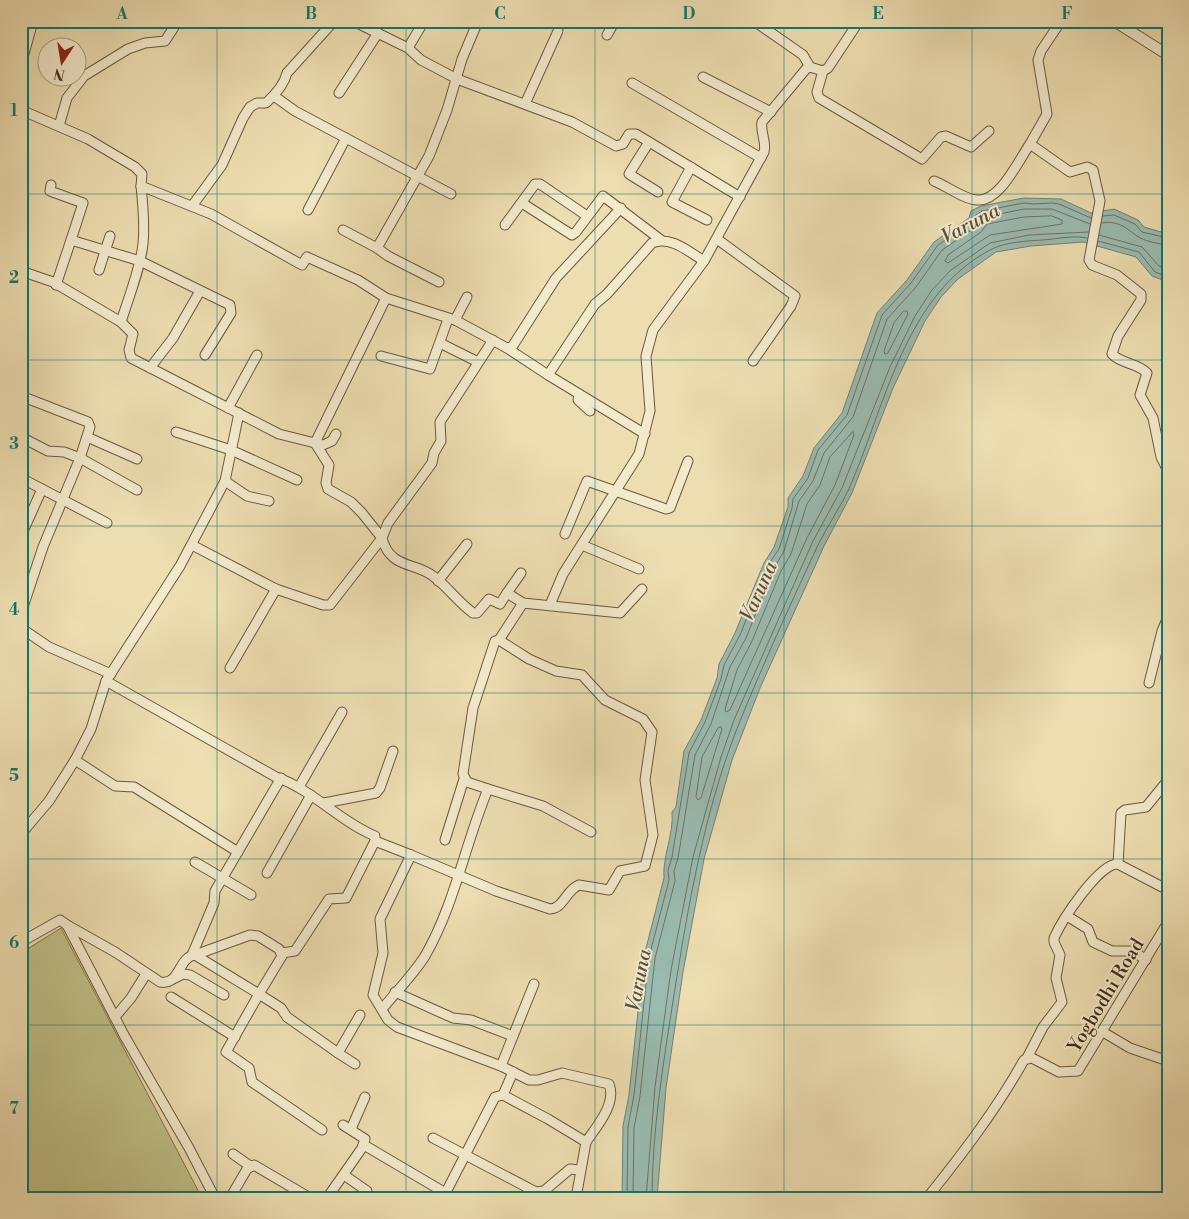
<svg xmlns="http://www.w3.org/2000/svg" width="1189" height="1219" font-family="'Libre Bodoni',serif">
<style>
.green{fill:#c0bf86;stroke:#80754e}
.water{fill:#9abbb0;stroke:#768173}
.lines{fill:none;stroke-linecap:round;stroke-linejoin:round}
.shore{stroke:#6e7364;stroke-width:1}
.stream{stroke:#768173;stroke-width:2.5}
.minor-casing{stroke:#6c583e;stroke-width:11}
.tertiary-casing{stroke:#6c583e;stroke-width:12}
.minor{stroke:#f3eacc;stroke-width:9}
.tertiary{stroke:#f3eacc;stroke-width:10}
.grid{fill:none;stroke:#0f766e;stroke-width:1;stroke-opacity:0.55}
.labels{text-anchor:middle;stroke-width:4;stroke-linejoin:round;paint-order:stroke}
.street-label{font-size:19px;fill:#412b17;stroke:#f3eacc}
.water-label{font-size:20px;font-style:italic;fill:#574f3d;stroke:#f3eacc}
.neatline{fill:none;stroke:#0f766e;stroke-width:2}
.grid-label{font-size:16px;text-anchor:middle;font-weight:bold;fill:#0f766e}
</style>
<rect width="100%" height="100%" fill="#eddeb1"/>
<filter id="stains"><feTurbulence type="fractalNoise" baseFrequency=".004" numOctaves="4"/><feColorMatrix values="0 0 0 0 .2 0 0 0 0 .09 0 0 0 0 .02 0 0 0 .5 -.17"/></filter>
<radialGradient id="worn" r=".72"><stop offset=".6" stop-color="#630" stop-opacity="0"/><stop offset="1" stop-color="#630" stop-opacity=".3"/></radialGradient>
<path class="green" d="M61 928 202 1198H21V953Z"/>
<path class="water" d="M1024 198 1061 199 1091 213 1114 209 1138 220 1144 227 1168 234V282L1152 276 1136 257 1083 242 1031 246 996 252 958 279 941 297 925 321 893 388 852 493 824 546 760 688 732 760 704 859 683 972 666 1088 657 1198H622L623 1126 629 1095 644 956 664 878C662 858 674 834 672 812L676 807 684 751 701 720 717 678 719 664 735 633 764 563 774 547 788 507V498L803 476 814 448 842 413 877 313 907 280 934 242 969 218 971 211 981 206Z"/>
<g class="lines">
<g class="shore">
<path d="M1052 216 1062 220V224L990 235 948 263 945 261 948 255 981 232 987 224 1024 217Z"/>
<path d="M1103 216 1114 215 1135 224 1142 232 1168 238"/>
<path d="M1102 223C1117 220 1125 227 1137 236 1144 241 1159 244 1168 245"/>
<path d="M1099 235 1142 247 1159 266 1168 270"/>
<path d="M1098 241 1139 252 1155 272 1168 277"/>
<path d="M904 311H907L908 314 888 353 885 354 884 351 894 323Z"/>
<path d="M853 432 854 435 835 485 807 538 730 710 726 712 725 709 737 670 752 641 781 571 791 554 807 504 820 485 830 457Z"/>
<path d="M721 727 722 729 701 798 698 800 696 797 702 757 718 728Z"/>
<path d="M627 1198 628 1127 634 1095 649 957 669 880 668 870 672 857 689 753 705 722 721 679 724 665 740 635 768 565 779 549 792 508 793 499 808 478 818 450 847 415 882 315 911 283 938 245 972 222 976 215 982 211 1024 203 1034 204 1052 203 1059 204 1091 218"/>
<path d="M633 1198 634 1128 640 1096 655 958 675 881 674 871 678 858 695 755 711 724 730 667 746 638 774 568 784 551 799 501 813 481 824 453 853 417 887 319 916 287 942 250 976 227 984 217 1024 209H1052L1090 224"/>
<path d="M646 1198 655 1087 671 970 693 857 721 757 734 720 813 541 842 488 890 367 915 316 932 290 951 270 990 243 1029 235 1089 232"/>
<path d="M652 1198C652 1132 663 1065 673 1001 688 907 704 810 740 721 764 662 791 603 818 545 827 527 839 509 848 491 885 408 904 294 992 249 1006 242 1027 241 1042 240 1057 239 1073 235 1087 238"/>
</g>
<path class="stream" d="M1164 21 1168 24"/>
<g class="minor-casing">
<g id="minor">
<path d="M353 21 408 48 421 60 457 79 572 122 616 146 623 144 629 134H636L740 197"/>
<path d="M754 21 803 55 810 67"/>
<path d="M1061 21 1041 51 1038 60 1047 114 1030 144 1070 172 1087 167 1093 170 1100 201 1089 260 1092 265 1117 275 1141 294V300L1118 336 1112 354C1121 364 1138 363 1147 373L1140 395 1153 418 1161 457 1168 471"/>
<path d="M607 35 615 21"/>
<path d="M408 48 424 21"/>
<path d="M21 65 33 21"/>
<path d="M823 71 817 92 819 98 922 159 941 137 946 136 971 147 989 131"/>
<path d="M703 77 771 112"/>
<path d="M632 83 761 158"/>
<path d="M339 93 378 33"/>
<path d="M274 96 295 111 451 194"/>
<path d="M525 104 558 31"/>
<path d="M21 110 88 139 135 167 142 174 141 186 211 214 302 265 307 257 358 280 386 298 455 320 507 348 512 347 556 278 621 208"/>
<path d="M59 126 67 98 84 76 128 49 145 43 165 41 178 21"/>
<path d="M649 142 629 174 658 192"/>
<path d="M691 167 672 202 707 220"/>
<path d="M934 181C947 186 963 199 977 200 1000 202 1018 161 1030 144"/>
<path d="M51 185 50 191 83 203 71 240"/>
<path d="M141 186C143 205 145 224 143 244 140 270 129 296 121 322L133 334 129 350 131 358 279 434 323 445 332 441 336 434"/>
<path d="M522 203 572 235 576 232 603 196 661 240"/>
<path d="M192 206 222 165 243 118 250 107 257 103H266C276 94 284 85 287 73L334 21"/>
<path d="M308 210 346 138"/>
<path d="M505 225 535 184H540L587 216"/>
<path d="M343 230 377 248"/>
<path d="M717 239 795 296 791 306 753 361"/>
<path d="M99 270 110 236"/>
<path d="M21 271 53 282 121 322"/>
<path d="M439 282 388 256 377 248 429 156 447 110 462 59 478 21"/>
<path d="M56 285 71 240 140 261 230 305 231 313 205 355"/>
<path d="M455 320 467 297"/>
<path d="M493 340 440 422 441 441 434 453 432 463 388 523 382 538C390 569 415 562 433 576 447 586 458 602 473 613H477L489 599 500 604 507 593"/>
<path d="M440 343 478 362"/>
<path d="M507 348 548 375 645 434"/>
<path d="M381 356 430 369 448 319"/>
<path d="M150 368 173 338 200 291"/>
<path d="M548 375 595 304 607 294 652 243C670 235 689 252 704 261"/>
<path d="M579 394 578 400 590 411"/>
<path d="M21 396 88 422 90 427 80 458 43 547 21 613"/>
<path d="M228 408 257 355"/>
<path d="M239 413 225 481 247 496 269 501"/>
<path d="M176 432 231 450 297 480"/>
<path d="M21 437 48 451 64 452 80 458 137 490"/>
<path d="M87 437 137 459"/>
<path d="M21 478 107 523"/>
<path d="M565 534 587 481 666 509 670 508 688 461"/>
<path d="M21 536 42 489"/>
<path d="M192 545 276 589 230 668"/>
<path d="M582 545 639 569"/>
<path d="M521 573 507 593 523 603"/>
<path d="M438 581 467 544"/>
<path d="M276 589 323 605H330L382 538 362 513 351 502 328 489 326 483 329 465 315 443 386 298"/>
<path d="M550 605 563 574 639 454 650 411 646 356 653 330 704 261 764 152C767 142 760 133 762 122L806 69 810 67 823 71 828 68 859 21"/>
<path d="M21 628 49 647 111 674"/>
<path d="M499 640 523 603 620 613 642 589"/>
<path d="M106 681 276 777C313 790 339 821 375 836V841"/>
<path d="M1149 683 1162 631 1168 617"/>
<path d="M75 760 115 786 134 787 238 852"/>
<path d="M299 787 342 712"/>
<path d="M488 789 467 782 463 774 473 708 495 641 499 640 529 659 556 671 582 675 605 700 643 719 652 732 645 780 653 835 645 866 620 871 609 890 579 885C566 890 564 908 550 909L496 891 411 855 380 919 383 953 373 995 388 1020 397 1027 501 1066 529 1080H538L562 1073 609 1084C617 1104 596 1127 586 1142"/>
<path d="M324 803 376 793 380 788 393 751"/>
<path d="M21 834 49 801 75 760 91 729 106 681 180 566 225 481"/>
<path d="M445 840 464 779"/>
<path d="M195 862 251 895"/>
<path d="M1118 864 1121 813 1125 810 1146 807 1168 780"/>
<path d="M267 873 311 795"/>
<path d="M1067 916 1088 929 1093 942 1112 951H1133L1146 960"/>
<path d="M67 925 115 952 160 982C180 986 178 957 195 955L259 994 226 1052 249 1068 252 1082 322 1130"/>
<path d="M21 942 60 920 67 925 124 1035 189 1148 215 1198"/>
<path d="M282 953 295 951 329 899 346 898 375 841 411 855"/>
<path d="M192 955 214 903 215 891 281 778"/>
<path d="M195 955 250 935 258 936 279 949 282 956 259 994 281 1008 287 1017 338 1053"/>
<path d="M173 979 183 974 190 975 224 995"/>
<path d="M395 992 453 1018 471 1020 513 1036"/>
<path d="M171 997 235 1037"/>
<path d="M382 1009C396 992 413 975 425 956 455 904 465 844 488 789L543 806 591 832"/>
<path d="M115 1017 131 998 146 974"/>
<path d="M1103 1032 1130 1048 1168 1061"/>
<path d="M1027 1058 1043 1027 1062 1002 1056 978 1060 955 1054 942V938C1062 920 1099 863 1118 864L1168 890"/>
<path d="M355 1064 338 1053 360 1015"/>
<path d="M501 1066 534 984"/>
<path d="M503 1095 513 1072"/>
<path d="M351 1129 365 1097"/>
<path d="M433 1138 536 1192 544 1191 570 1169 580 1170"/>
<path d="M364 1145 454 1198"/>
<path d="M233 1154 250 1166"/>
<path d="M344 1175 367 1191"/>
<path d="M230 1198 247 1169 254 1165 310 1198"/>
<path d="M327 1198 362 1148 365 1139 343 1125"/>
<path d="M443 1198 495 1097 503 1095 548 1119 586 1142 576 1198"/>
<path d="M927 1198C963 1153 996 1110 1024 1060L1032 1058 1059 1072 1078 1071 1168 922"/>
</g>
</g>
<g class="tertiary-casing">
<g id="tertiary">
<path d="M1114 21 1168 55"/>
<path d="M21 42 27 21"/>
</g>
</g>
<use href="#minor" class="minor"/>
<use href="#tertiary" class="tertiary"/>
</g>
<path class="grid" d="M217 21V1198M406 21V1198M595 21V1198M784 21V1198M972 21V1198M21 194H1168M21 360H1168M21 526H1168M21 693H1168M21 859H1168M21 1025H1168"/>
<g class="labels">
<g class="street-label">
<text transform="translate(1105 995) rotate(-59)" y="7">Yogbodhi Road</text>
</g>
<g class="water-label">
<text transform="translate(970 223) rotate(-28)" y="7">Varuna</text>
<text transform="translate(758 591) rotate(-66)" y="7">Varuna</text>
<text transform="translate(638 980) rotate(-79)" y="7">Varuna</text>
</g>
</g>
<rect width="1189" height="1219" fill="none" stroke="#eddeb1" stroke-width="55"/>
<g transform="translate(62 62) rotate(192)"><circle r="24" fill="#f3eacc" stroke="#ac9e84"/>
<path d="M0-4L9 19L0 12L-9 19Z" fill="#8f2418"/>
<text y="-8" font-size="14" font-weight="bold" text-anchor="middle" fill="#412b17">N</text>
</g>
<rect x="28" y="28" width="1134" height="1164" class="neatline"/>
<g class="grid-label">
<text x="122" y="19">A</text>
<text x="311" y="19">B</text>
<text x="500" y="19">C</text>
<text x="689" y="19">D</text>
<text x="878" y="19">E</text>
<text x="1067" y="19">F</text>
<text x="14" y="116">1</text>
<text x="14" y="283">2</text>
<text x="14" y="449">3</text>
<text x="14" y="615">4</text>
<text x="14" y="781">5</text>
<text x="14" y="948">6</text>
<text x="14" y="1114">7</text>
</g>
<rect width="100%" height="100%" filter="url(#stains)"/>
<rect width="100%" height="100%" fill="url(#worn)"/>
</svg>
